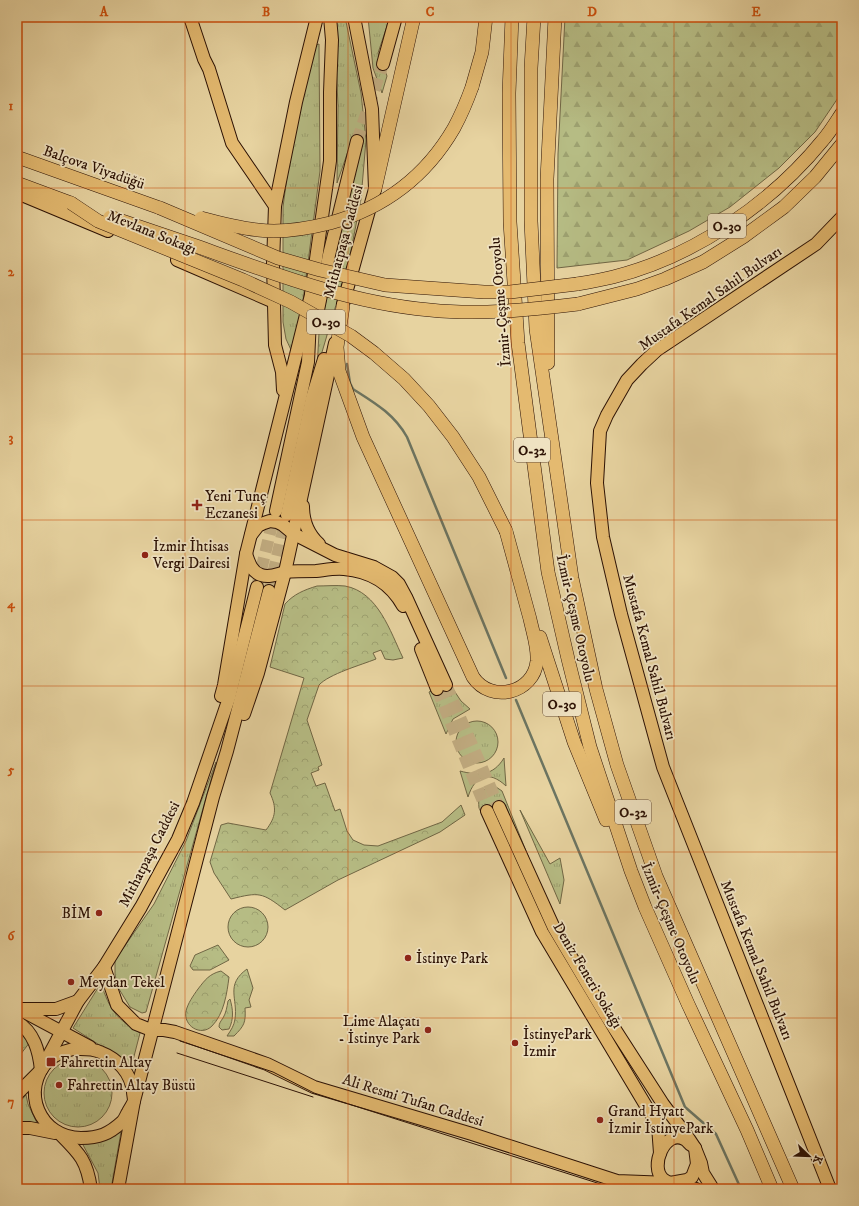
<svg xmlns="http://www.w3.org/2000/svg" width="859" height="1206" font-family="'IM FELL DW Pica',serif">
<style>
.grass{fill:url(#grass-tufts);stroke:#706644}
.forest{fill:url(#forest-firs);stroke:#706644}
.park{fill:url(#park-crowns);stroke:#706644}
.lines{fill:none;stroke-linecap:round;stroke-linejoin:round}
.stream{stroke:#6c7562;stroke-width:2.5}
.major-tunnel{stroke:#c1ac81;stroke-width:12;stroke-dasharray:12 6;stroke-linecap:butt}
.major-casing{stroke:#2b1003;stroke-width:14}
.highway-casing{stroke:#2b1003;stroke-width:14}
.major{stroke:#e4ba70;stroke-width:12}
.highway{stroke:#e4ba70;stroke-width:13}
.tram{stroke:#2b1003;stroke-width:1}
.highway-bridge-casing{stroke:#2b1003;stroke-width:14;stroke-linecap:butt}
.highway-bridge{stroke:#e4ba70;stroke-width:13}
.grid{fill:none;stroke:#cc4e0b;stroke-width:1;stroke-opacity:0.55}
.poi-dot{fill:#8f2418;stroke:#efe2c1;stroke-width:1.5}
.labels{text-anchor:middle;stroke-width:3.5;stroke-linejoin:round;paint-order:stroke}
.shield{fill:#efe2c1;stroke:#664f3c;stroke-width:1}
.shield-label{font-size:14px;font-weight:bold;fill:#2b1003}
.street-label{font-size:15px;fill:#2b1003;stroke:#efe2c1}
.poi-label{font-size:15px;fill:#2b1003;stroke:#efe2c1;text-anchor:start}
.neatline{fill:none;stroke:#cc4e0b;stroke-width:1.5}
.grid-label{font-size:13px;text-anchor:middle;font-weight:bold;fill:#cc4e0b}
</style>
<defs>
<pattern id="grass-tufts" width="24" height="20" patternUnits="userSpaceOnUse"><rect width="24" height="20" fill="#b6bc84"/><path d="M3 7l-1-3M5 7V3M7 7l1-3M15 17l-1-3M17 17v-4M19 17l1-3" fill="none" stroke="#9da170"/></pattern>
<pattern id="forest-firs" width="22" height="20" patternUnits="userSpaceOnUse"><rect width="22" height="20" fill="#b6bc84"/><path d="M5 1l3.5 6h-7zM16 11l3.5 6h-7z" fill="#9da170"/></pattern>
<pattern id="park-crowns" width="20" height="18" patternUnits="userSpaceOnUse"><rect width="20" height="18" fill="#b6bc84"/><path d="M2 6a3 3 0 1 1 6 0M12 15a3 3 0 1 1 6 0" fill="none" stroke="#9da170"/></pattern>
</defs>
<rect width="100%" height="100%" fill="#e7d3a0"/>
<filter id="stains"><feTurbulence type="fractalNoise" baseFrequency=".005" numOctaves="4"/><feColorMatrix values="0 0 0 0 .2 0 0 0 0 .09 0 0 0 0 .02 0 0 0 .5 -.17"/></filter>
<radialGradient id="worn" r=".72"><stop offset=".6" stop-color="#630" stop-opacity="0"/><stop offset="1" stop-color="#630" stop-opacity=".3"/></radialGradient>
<g class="grass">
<path d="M334 17H345L361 93 366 140 361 199 349 261 317 369 319 333 360 147 354 134 337 183 338 106Z"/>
<path d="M368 17H390L378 53 387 76 382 93 373 68Z"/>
<path d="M319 44 320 171 300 323 292 352 286 339 283 322V207L288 169 313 46Z"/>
<path d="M449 683 461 701 470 709 453 719 446 734 429 692Z"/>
<circle cx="477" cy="742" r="21"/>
<path d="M504 758 506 786C489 770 475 775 468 797L460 771C479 776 493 776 504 758Z"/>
<path d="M216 762 146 1012 142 1013 130 1007 119 989 115 975V960L154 904 186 841Z"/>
<path d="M487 787H496L502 791 528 856 499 807 487 811 514 882 479 808C478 798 479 794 487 787Z"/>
<path d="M520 810 550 864 560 858 564 880 560 904Z"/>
<path d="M101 983C110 1011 116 1018 140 1033L131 1068 115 1055 73 1028Z"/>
<circle cx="78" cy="1093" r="34"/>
<path d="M26 1095 28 1104 37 1123 17 1124V1105Z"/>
<path d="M121 1132 111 1189H100L98 1173 82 1143 100 1141Z"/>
</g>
<path class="forest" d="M565 17H842V92L815 132 779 168 730 207 689 231 627 260 557 268 558 154Z"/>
<g class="park">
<path d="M317 586C326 586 336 585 345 586 378 592 390 631 403 658L393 660 385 659 381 650 373 653 376 659C361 665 329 674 319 685L307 720 322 765 318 767 319 770 311 773 316 786 325 783 335 811 340 809 347 831 353 840 364 845 378 846 442 822 461 805 465 815 440 832 338 880 285 910C262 892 259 892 231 899L214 873 210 862 221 825 228 823 266 830C276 817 277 808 270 793L304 678 270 667 285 604C294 594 304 590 317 586Z"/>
<circle cx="248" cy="927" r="20"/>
<path d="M218 945 229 960 210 970H193L190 966 195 955Z"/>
<path d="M247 969 253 988 249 1000 251 1007 245 1008C246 1023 244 1026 234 1036H227C231 1030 234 1026 235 1019 238 998 225 985 247 969Z"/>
<path d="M221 971 229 977C227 993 224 1014 212 1026 201 1037 183 1026 186 1011 188 1003 193 996 198 989 205 980 209 974 221 971Z"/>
<path d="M230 999C233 1009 234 1019 229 1029L222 1030 219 1027C219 1023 221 1021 223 1018 226 1013 227 1007 228 1001Z"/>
<path d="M17 1027 30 1042 17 1059Z"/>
</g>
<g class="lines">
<g class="stream">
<path d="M347 364 350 383 353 389C375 403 394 414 407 437L506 678"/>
<path d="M516 700 685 1107 716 1134 741 1189"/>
</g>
<g class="major-tunnel">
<path d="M357 141 383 64"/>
<path d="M257 587 275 512"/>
<path d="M269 591 286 518"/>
<path d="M446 685 499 807"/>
<path d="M437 689 487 811"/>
</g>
<g class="major-casing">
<g id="major">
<path d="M190 17 204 59 209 69 232 143 275 206"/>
<path d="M383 64 396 17"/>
<path d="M17 193 108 231"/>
<path d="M177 260 274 302"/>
<path d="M311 294 330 161V92L332 40 330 17"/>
<path d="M343 304 375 189 372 109 354 17"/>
<path d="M315 325 329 255 357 141"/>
<path d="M283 390 282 372 275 345 273 264 275 206 296 102 317 17"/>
<path d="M303 506C303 521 308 534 319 544"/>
<path d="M276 511 308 362 310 319"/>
<path d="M287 515 312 398 324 359"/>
<path d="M251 535 258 526 264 523 270 521 277 522 283 525 294 534 335 555 374 567 392 577 399 584 406 597 446 685"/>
<path d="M246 554C249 563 252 572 261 575 270 578 277 574 285 572 295 571 306 571 316 571 325 570 335 568 344 569 370 571 391 584 403 606"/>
<path d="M421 649 437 689"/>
<path d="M221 696 224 685 246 554 311 295"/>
<path d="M244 714 258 673 285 572 335 343"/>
<path d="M499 807 554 928 607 1017 663 1104 687 1136 695 1148 701 1163 703 1173 713 1189"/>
<path d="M487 811 542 932 658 1126 660 1153"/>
<path d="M104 967 117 1005 136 1024 151 1030H164L175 1032 267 1064 314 1087 472 1134 617 1181 670 1183 687 1180 692 1177 697 1164 695 1148"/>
<path d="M17 1008 90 1047"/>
<path d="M21 1009H56L78 1001"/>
<path d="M17 1022C34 1032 39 1051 41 1070"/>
<path d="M73 1049C82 1049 92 1048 100 1052 118 1059 131 1073 133 1092 133 1094 134 1098 134 1101 133 1104 130 1108 128 1112 126 1115 125 1119 122 1122 109 1134 99 1138 81 1138 40 1138 19 1090 49 1060 56 1054 65 1051 73 1049Z"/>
<path d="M17 1094 41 1070 78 1001 104 967 141 907 178 839 193 803 229 698 257 587"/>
<path d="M17 1128H30L55 1133"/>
<path d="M61 1135C80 1154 87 1161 91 1189"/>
<path d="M691 1145C689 1144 687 1140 684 1139 665 1129 649 1167 663 1179 671 1186 686 1186 696 1189"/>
<path d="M118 1189 134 1101 213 797 227 751 269 591"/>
<path d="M830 1189 663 767 621 614 603 537 597 483 600 431 607 415 627 380 642 364 657 350 816 244 842 217"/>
</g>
</g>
<g class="highway-casing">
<g id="highway">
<path d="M512 17 509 93 510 222 518 343 548 572 568 659 590 747 631 871 645 907 688 1004 747 1130 772 1189"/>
<path d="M534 17 531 68V221L536 329 572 578 596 689 617 765 656 876 793 1189"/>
<path d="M472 87 482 52 486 17"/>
<path d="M17 157 160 208"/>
<path d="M17 183 71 203"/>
<path d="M375 189 414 17"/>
<path d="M577 284C589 282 601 280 613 277 693 257 771 204 823 140 830 132 836 122 842 113"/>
<path d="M578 304 637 289 665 279 703 262 743 237 784 207 815 177 842 144"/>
<path d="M343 306 337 347 339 371 363 437 473 677C491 704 534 693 537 661 538 647 533 633 530 619 522 590 514 560 506 531"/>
<path d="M548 363 547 179 555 17"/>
<path d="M540 637 574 742 606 820"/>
</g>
</g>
<use href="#major" class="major"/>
<use href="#highway" class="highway"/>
<g class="tram">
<path d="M180 1041 273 1072 314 1093 613 1188 666 1189"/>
<path d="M177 1053 313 1097"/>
</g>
<g class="highway-bridge-casing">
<g id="highway-bridge">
<path d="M71 203 98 221 243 280 291 302 351 336 374 353 404 379 429 406 453 437 479 477 506 531"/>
<path d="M160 208 278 258 320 270 385 285 484 292H510L577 284"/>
<path d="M110 217C140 227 170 237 199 247 274 274 350 303 430 310 478 315 529 310 578 304"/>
<path d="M201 218C220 223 239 228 258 230 282 233 306 229 330 223 384 208 425 178 454 128 461 115 467 101 472 87"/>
</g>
</g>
<use href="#highway-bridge" class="highway-bridge"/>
</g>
<path class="grid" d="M185 17V1189M348 17V1189M511 17V1189M674 17V1189M17 188H842M17 354H842M17 520H842M17 686H842M17 852H842M17 1018H842"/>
<g class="poi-dot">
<path d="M195 499h4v4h4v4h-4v4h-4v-4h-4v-4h4z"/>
<circle cx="145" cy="555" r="4"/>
<circle cx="99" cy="913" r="4"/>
<circle cx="408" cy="958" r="4"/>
<circle cx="71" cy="982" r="4"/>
<circle cx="428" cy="1030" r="4"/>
<circle cx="515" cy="1043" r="4"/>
<rect x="46" y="1057" width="10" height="10" rx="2"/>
<circle cx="59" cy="1085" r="4"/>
<circle cx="600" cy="1120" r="4"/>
</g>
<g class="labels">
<g class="shield">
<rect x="708" y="214" width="38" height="24" rx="3"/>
<rect x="307" y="310" width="38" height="24" rx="3"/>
<rect x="514" y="438" width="36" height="24" rx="3"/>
<rect x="543" y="692" width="38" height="24" rx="3"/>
<rect x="615" y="800" width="36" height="24" rx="3"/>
</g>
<g class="shield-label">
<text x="727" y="231">O-30</text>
<text x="326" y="327">O-30</text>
<text x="532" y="455">O-32</text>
<text x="562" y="709">O-30</text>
<text x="633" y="817">O-32</text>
</g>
<g class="street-label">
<text transform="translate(94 167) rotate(19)" y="5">Balçova Viyadüğü</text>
<text transform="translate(152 232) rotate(22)" y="5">Mevlana Sokağı</text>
<text transform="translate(343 241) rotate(-75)" y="5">Mithatpaşa Caddesi</text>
<text transform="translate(710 298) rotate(-35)" y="5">Mustafa Kemal Sahil Bulvarı</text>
<text transform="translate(500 302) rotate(-95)" y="5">İzmir-Çeşme Otoyolu</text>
<text transform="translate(576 618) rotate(77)" y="5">İzmir-Çeşme Otoyolu</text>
<text transform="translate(650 657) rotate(75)" y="5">Mustafa Kemal Sahil Bulvarı</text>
<text transform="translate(149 854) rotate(-63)" y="5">Mithatpaşa Caddesi</text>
<text transform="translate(671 923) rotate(67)" y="5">İzmir-Çeşme Otoyolu</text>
<text transform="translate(757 960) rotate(68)" y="5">Mustafa Kemal Sahil Bulvarı</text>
<text transform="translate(588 975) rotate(59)" y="5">Deniz Feneri Sokağı</text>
<text transform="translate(413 1100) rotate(17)" y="5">Ali Resmi Tufan Caddesi</text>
</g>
<g class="poi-label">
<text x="205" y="501">Yeni Tunç<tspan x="205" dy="17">Eczanesi</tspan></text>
<text x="153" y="551">İzmir İhtisas<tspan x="153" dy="17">Vergi Dairesi</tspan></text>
<text x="91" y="918" text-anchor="end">BİM</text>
<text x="416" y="963">İstinye Park</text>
<text x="79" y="987">Meydan Tekel</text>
<text x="420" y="1026" text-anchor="end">Lime Alaçatı<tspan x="420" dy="17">- İstinye Park</tspan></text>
<text x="523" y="1039">İstinyePark<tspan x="523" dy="17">İzmir</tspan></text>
<text x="60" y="1067">Fahrettin Altay</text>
<text x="67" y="1090">Fahrettin Altay Büstü</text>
<text x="608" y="1116">Grand Hyatt<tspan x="608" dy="17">İzmir İstinyePark</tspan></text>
</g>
</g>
<rect width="859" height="1206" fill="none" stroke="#e7d3a0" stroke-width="44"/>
<g transform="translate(809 1156) rotate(113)" stroke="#efe2c1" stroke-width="3" paint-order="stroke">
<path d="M0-3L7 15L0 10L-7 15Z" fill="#2b1003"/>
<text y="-6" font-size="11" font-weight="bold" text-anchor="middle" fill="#2b1003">K</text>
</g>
<rect x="22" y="22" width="815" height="1162" class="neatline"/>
<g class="grid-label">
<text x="104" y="16">A</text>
<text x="266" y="16">B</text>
<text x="430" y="16">C</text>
<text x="592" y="16">D</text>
<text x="756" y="16">E</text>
<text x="11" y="110">1</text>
<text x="11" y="276">2</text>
<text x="11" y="442">3</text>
<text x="11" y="608">4</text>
<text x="11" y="774">5</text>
<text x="11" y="940">6</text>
<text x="11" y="1106">7</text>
</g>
<rect width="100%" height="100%" filter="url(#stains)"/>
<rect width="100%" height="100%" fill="url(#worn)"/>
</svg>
